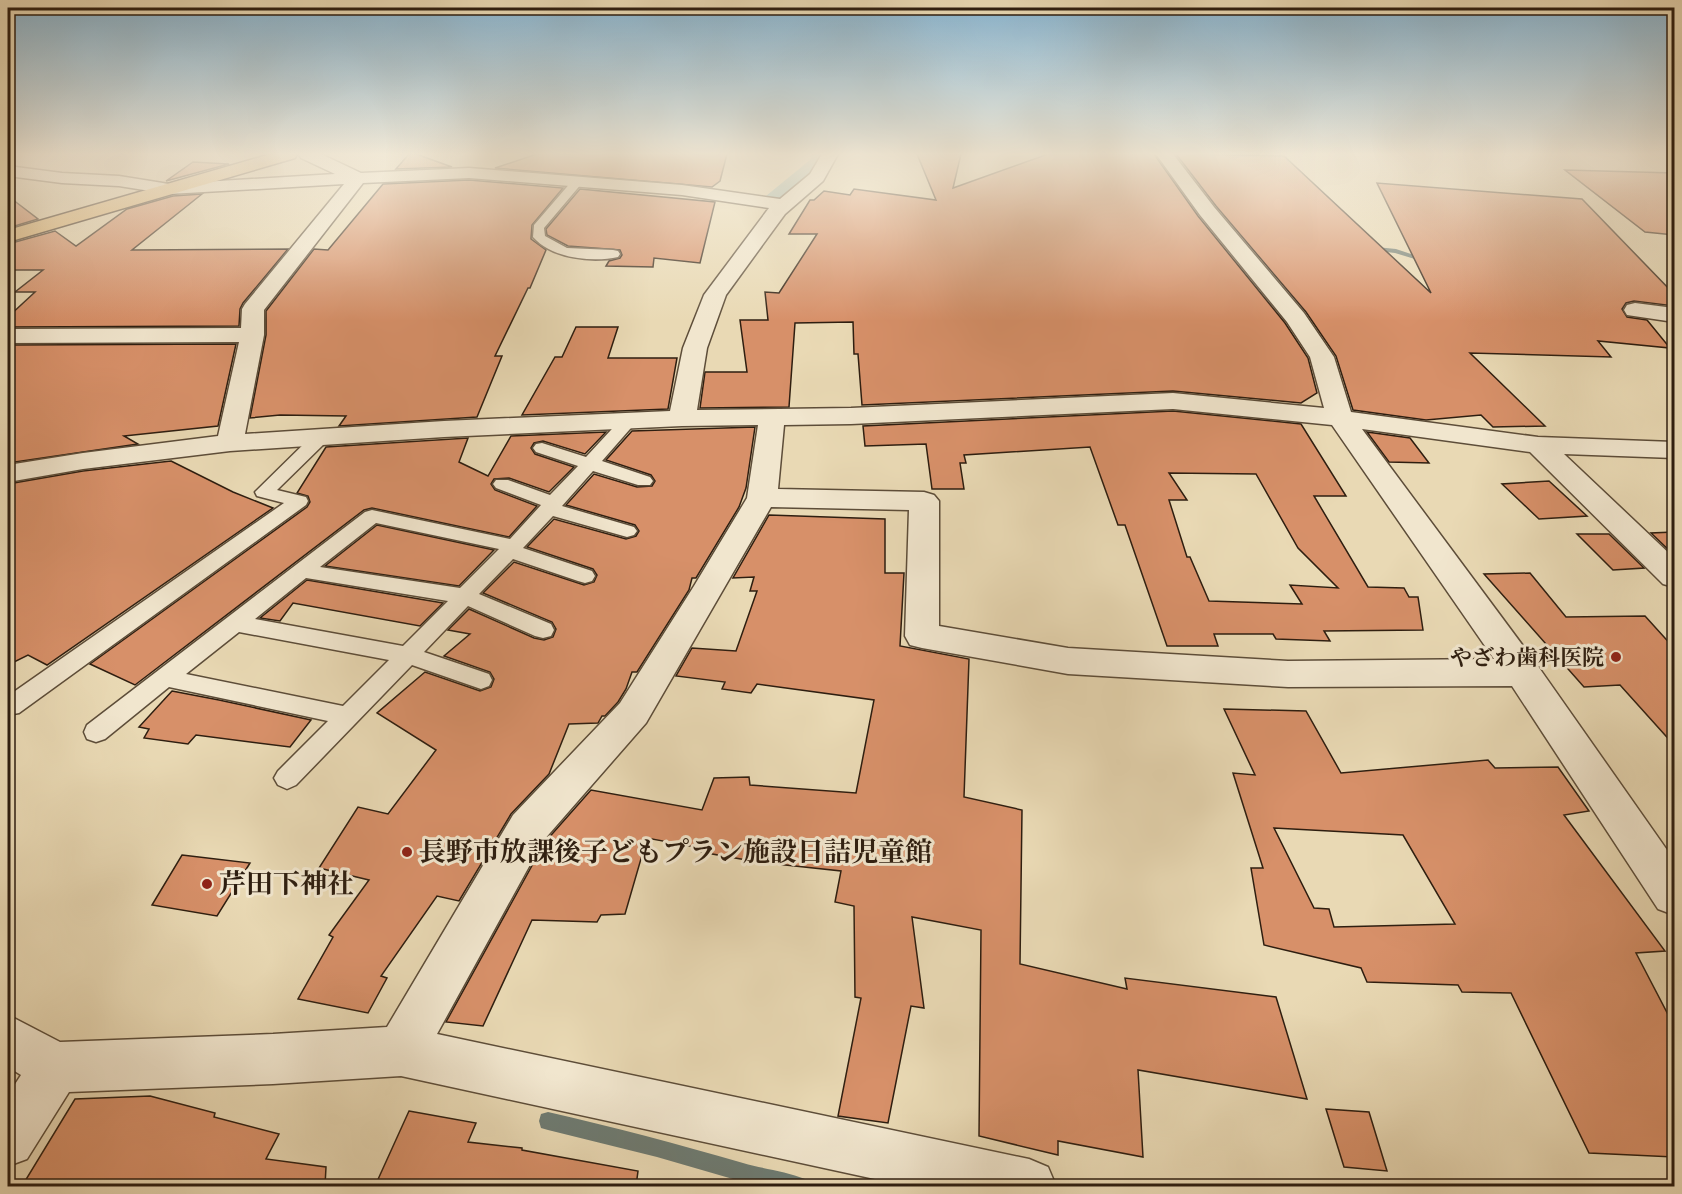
<svg xmlns="http://www.w3.org/2000/svg" width="1682" height="1194" font-family="'IM FELL French Canon','Noto Serif JP',serif">
<style>
.lines{fill:none;stroke-linecap:round;stroke-linejoin:round}
.stream{fill:#6e7b72;fill-rule:evenodd}
.canal{fill:#98b9b3;fill-rule:evenodd}
.building{fill:#d79069;stroke:#2e1e10;stroke-width:1.5;fill-rule:evenodd}
.lane-casing{stroke:#5d4d39;stroke-width:3}
.street-casing{stroke:#5d4d39;stroke-width:3}
.highway-casing{stroke:#2e1e10;stroke-width:3}
.lane{fill:#f1e6ce;fill-rule:evenodd}
.street{fill:#f1e6ce;fill-rule:evenodd}
.highway{fill:#e4bc7a;fill-rule:evenodd}
.poi-dot{fill:#8f2418;stroke:#f1e6ce;stroke-width:2}
.labels{text-anchor:middle;stroke-width:6;stroke-linejoin:round;paint-order:stroke}
.poi-label{font-size:22px;font-weight:bold;fill:#2e1e10;stroke:#f1e6ce;text-anchor:end}
.near-poi-label{font-size:27px;font-weight:bold;fill:#2e1e10;stroke:#f1e6ce;text-anchor:start}
</style>
<rect width="100%" height="100%" fill="#e9d9b4"/>
<filter id="stains"><feTurbulence type="fractalNoise" baseFrequency=".00333" numOctaves="4"/><feColorMatrix values="0 0 0 0 .2 0 0 0 0 .09 0 0 0 0 .02 0 0 0 .5 -.17"/></filter>
<radialGradient id="worn" r=".72"><stop offset=".6" stop-color="#630" stop-opacity="0"/><stop offset="1" stop-color="#630" stop-opacity=".3"/></radialGradient>
<g class="lines">
<g class="stream">
<path d="M1366 246 1396 249 1432 261 1428 263 1395 253 1369 250 1365 248Z"/>
<path d="M548 1112C614 1127 678 1144 743 1163 763 1169 786 1171 805 1179L808 1186H757L657 1157 548 1130 541 1128 539 1121 541 1114Z"/>
</g>
<path class="canal" d="M812 154H832L827 166 782 206 774 208 766 206 763 201 766 196 810 160Z"/>
</g>
<g class="building">
<path d="M409 154H416L452 167 396 169Z"/>
<path d="M537 154H727L720 181 712 187 495 168Z"/>
<path d="M917 154H961L953 188 1048 154H1154L1198 216 1285 323 1308 358 1317 393 1301 403 1173 391 862 405 858 354H854L853 322 795 323 789 407 700 408 705 372H747L740 320H768L765 292 779 293 817 234H789L810 200H814L824 191 850 195 854 189 936 200Z"/>
<path d="M1176 154 1284 156 1431 293 1377 183 1582 199 1674 294V306L1634 301 1626 303 1622 309 1627 317 1647 320 1670 348 1598 341 1611 357 1470 353 1545 426 1493 427 1481 415 1426 420 1353 410 1336 356 1306 312 1216 206Z"/>
<path d="M193 162 229 164 166 181Z"/>
<path d="M1565 170 1674 173V235L1645 232Z"/>
<path d="M469 180 563 188 532 225 531 239 546 250 530 288H528L495 356H502L477 417 339 426 346 416 280 415 250 418 266 335V311L314 249 328 250 383 184Z"/>
<path d="M580 189 715 202 700 263 654 258 653 267 606 266 609 261 620 258 622 255 620 250 568 246 547 235 546 229Z"/>
<path d="M202 194 132 250 288 249 243 303 240 309 239 326 8 327V317L35 292H15L43 270H8V244L55 231 76 246 127 209 173 196Z"/>
<path d="M8 196 38 219 8 228Z"/>
<path d="M576 327H618L608 358H677L668 409 522 415 555 357H562Z"/>
<path d="M236 344 218 426 124 436 138 444 8 463V345Z"/>
<path d="M1173 411 1301 424 1346 496H1314L1368 587 1404 588 1409 597H1418L1423 630 1324 631 1330 641 1276 639 1273 634H1214L1218 646H1167L1125 525H1118L1090 447 964 455 966 463H960L964 489H932L926 444 865 446 863 426ZM1169 473 1256 474 1298 548 1338 588 1290 585 1302 604 1209 601 1190 557H1187L1169 500H1187Z"/>
<path d="M755 427 746 488 739 507 696 578H692L689 590 637 672H632L626 689 618 702 605 716H602L598 723 569 724 549 774 511 814 459 901 437 896 381 976 387 978 368 1013 298 999 333 937 329 935 369 880 319 868 358 807 388 814 436 750 377 713 425 672 480 691 491 687 494 679 490 672 444 656 470 634 448 630 469 609 534 638 544 640 553 637 556 629 552 622 483 593 514 562 584 585 594 582 597 575 593 569 527 547 554 519 626 539 636 536 639 531 635 525 566 505 594 474 637 487 652 486 655 481 651 475 606 460 632 431Z"/>
<path d="M606 432 585 454 543 441 534 443 531 448 535 454 574 467 549 492 509 478 494 479 491 484 495 490 537 506 509 537 372 508 364 510 135 685 90 664 307 507 310 502 308 496 297 493 326 447 468 438 459 462 488 476 511 436Z"/>
<path d="M1367 432 1410 438 1429 463 1389 462Z"/>
<path d="M171 461 233 492 273 508 47 665 28 655 8 665V484L83 471Z"/>
<path d="M1549 481 1587 516 1539 519 1502 484Z"/>
<path d="M769 515 885 519V573H904L900 646 969 659 964 797 1022 810 1020 964 1127 989 1125 978 1276 997 1307 1099 1138 1070 1143 1157 1058 1141V1155L979 1136 981 930 912 917 924 1008 911 1006 888 1123 838 1116 861 998 855 997 854 906 835 902 841 871 758 862 701 852V848L647 838 625 914 601 915 597 922 532 920 483 1026 446 1022 545 842 591 790 702 810 714 778 749 777 750 785 856 793 874 700 757 684 751 693 722 689 725 682 676 676 692 648 736 651 757 591H750L754 577 733 578Z"/>
<path d="M377 525 494 550 459 586 325 566Z"/>
<path d="M1674 532V555L1651 533Z"/>
<path d="M1577 534H1609L1644 568 1613 570Z"/>
<path d="M1530 573 1566 617 1645 616 1674 648V745L1620 685 1584 687 1484 574Z"/>
<path d="M307 580 443 603 420 626 293 603 280 621 260 618Z"/>
<path d="M172 691 219 700 311 720 290 747 196 735 188 744 144 738 149 729 139 727Z"/>
<path d="M1224 709 1306 711 1341 773 1488 760 1495 768 1558 767 1589 811 1564 815 1665 951 1636 953 1674 1026V1157L1589 1153 1511 993 1462 992 1458 985 1367 982 1361 968 1264 945 1251 868H1263L1233 773 1255 775ZM1274 828 1403 835 1455 924 1334 927 1329 909 1314 908Z"/>
<path d="M182 855 250 863 217 916 152 905Z"/>
<path d="M150 1096 215 1113 214 1117 279 1134 266 1159 326 1167 325 1186H22L75 1099Z"/>
<path d="M1326 1109 1369 1112 1387 1171 1344 1167Z"/>
<path d="M409 1111 476 1123 468 1142 522 1148V1150L638 1171 636 1186H375Z"/>
</g>
<g class="lines">
<g class="lane-casing">
<g id="lane">
<path d="M576 180 582 183 544 228 545 236 567 248 613 250 618 251 620 254 618 257C592 263 551 258 533 237L534 225 572 181Z"/>
<path d="M629 416 635 417 637 421 602 461 650 477 653 481 650 485H638L593 471 562 506 634 527 637 531 634 535 627 537 553 516 523 548 592 571 595 576 592 581 585 583 578 581 513 559 479 594 551 624 554 630 551 636 543 638 535 636 468 606 424 652 489 674 492 680 489 686 481 689 412 665 296 785 287 789 278 785 274 778 278 771 328 721 169 687 105 739 96 742 87 739 84 732 87 725 365 512 372 510 510 539 541 505 496 488 493 484 496 480H508L550 495 578 466 536 452 533 448 536 444 542 443 586 457 623 417ZM376 523 499 549 460 588 320 567ZM306 578 448 601 403 646 255 619ZM239 632 389 660 343 706 186 674Z"/>
<path d="M320 433 326 434 329 438 326 442 277 490 306 497 308 501 306 505 19 713 8 715V696L284 503 257 496 255 492 314 434Z"/>
</g>
</g>
<g class="street-casing">
<g id="street">
<path d="M299 154H321L361 173 469 168 682 185 780 199 810 174 822 154H838L823 181 785 214 726 295 707 348 697 410 851 408 1173 393 1324 408 1310 357 1287 322 1200 215 1156 154H1173L1214 207 1304 313 1334 357 1351 412 1538 437 1674 442V458L1564 454 1674 558V587L1663 584 1530 452 1362 429 1535 662 1674 860V915L1658 909 1512 686 1288 687 1068 674 922 648 910 645 905 636 909 510 771 507 646 723 543 841 437 1034 1029 1159 1048 1167 1056 1186H907L401 1076 273 1084 69 1092 27 1159 8 1166V1095L21 1075 8 1067V1015L60 1042 273 1034 387 1027 513 815 620 703 694 586 747 498 758 425 682 426 444 437 230 451 83 469 8 482V465L83 453 218 436 239 342 8 343V329L241 328 242 309 245 304 344 184 169 194 119 186 62 183 8 176V166L62 173 119 176 169 184 335 174 301 158ZM469 178 682 195 769 208 704 295 683 348 670 411 444 421 245 434 264 335V310L363 183ZM1173 409 1332 425 1494 659 1288 661 1068 648 939 626V501L934 495 924 492 778 489 784 425 851 424Z"/>
<path d="M1635 303 1674 308V322L1627 315 1624 310 1627 305Z"/>
</g>
</g>
<g class="highway-casing">
<path id="highway" d="M271 154H297L295 158 8 242V230Z"/>
</g>
<use href="#lane" class="lane"/>
<use href="#street" class="street"/>
<use href="#highway" class="highway"/>
</g>
<linearGradient id="sky" x2="0" y2="1"><stop stop-color="#88b6d3"/><stop offset="0.48" stop-color="#f5eedd"/><stop offset="1" stop-color="#f5eedd" stop-opacity="0"/></linearGradient>
<rect width="1682" height="321" fill="url(#sky)"/>
<g class="poi-dot">
<circle cx="1616" cy="657" r="6"/>
<circle cx="407" cy="852" r="6"/>
<circle cx="207" cy="884" r="6"/>
</g>
<g class="labels">
<g class="poi-label">
<text x="1604" y="665">やざわ歯科医院</text>
</g>
<g class="near-poi-label">
<text x="419" y="861">長野市放課後子どもプラン施設日詰児童館</text>
<text x="219" y="893">芹田下神社</text>
</g>
</g>
<rect width="1682" height="1194" fill="none" stroke="#e9d9b4" stroke-width="30"/>
<rect x="9" y="9" width="1664" height="1176" fill="none" stroke="#2e1e10" stroke-width="3"/>
<rect x="15" y="15" width="1652" height="1164" fill="none" stroke="#2e1e10" stroke-width="1.5"/>
<rect width="100%" height="100%" filter="url(#stains)"/>
<rect width="100%" height="100%" fill="url(#worn)"/>
</svg>
